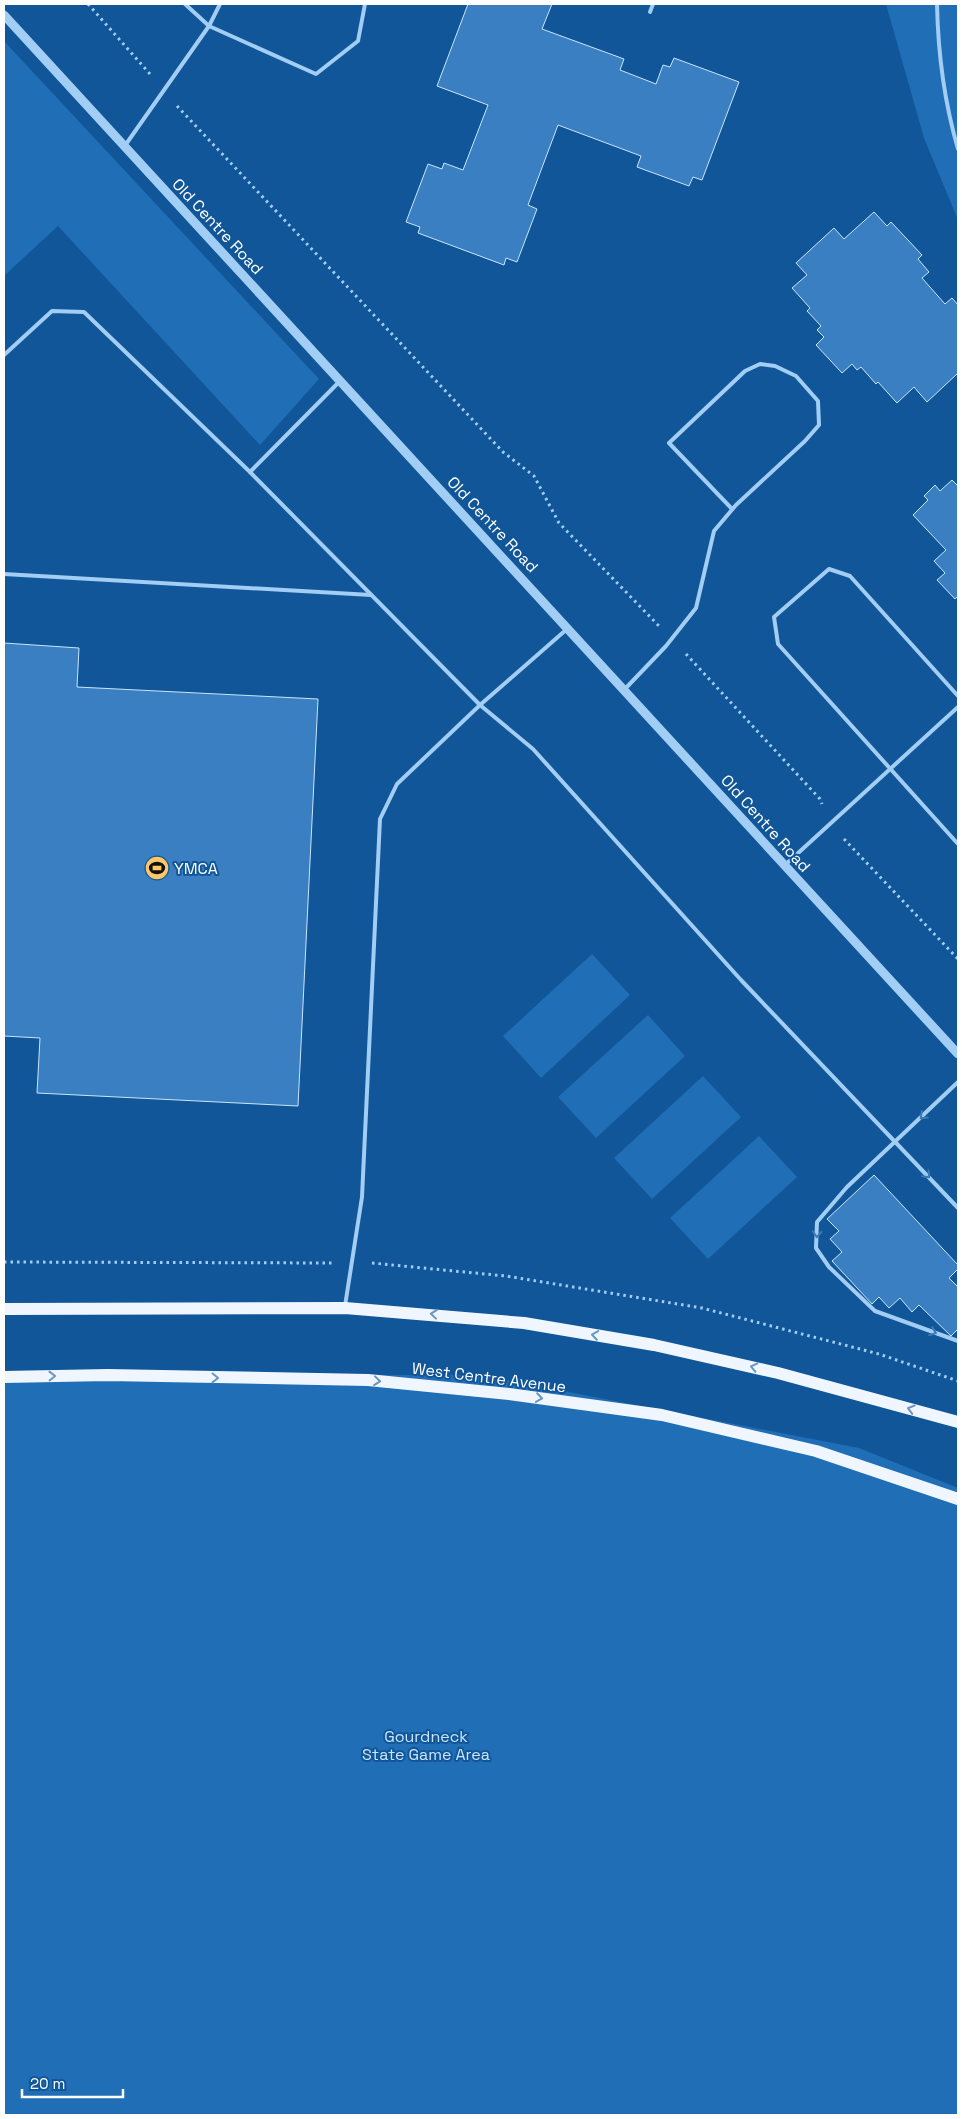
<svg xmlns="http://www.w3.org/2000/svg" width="962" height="2119" font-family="'Space Grotesk',sans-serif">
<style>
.green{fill:#1f6eb6}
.building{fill:#397fc1;stroke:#cae5fe}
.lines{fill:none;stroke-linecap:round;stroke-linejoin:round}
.path{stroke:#a2cdf4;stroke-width:3;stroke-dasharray:2.5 4;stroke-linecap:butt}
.service{stroke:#a2cdf4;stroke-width:4}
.tertiary{stroke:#a2cdf4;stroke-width:9}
.primary{stroke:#eff6ff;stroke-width:12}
.oneway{stroke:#3c7ab4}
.oneway2{stroke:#6996c1}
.labels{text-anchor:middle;stroke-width:4;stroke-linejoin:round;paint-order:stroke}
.street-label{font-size:16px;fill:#fff;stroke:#105698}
.poi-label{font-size:16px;fill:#fff;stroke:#105698;text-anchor:start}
.park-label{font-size:16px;fill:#cae5fe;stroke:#105698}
</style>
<rect width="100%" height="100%" fill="#105698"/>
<g class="green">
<path d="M886 4H958V220L924 138Z"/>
<path d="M4 41 319 379 260 445 58 226 4 276Z"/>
<path d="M592 954 630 995 541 1078 503 1036Z"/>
<path d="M648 1015 685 1056 596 1138 558 1097Z"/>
<path d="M703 1076 741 1117 652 1199 614 1158Z"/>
<path d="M759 1136 797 1177 708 1259 670 1218Z"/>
<path d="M4 1375H481L859 1448 958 1488V2115H4Z"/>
</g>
<g class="building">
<path d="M468 4H552L542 29 624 59 620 70 656 84 663 65 670 67 674 58 739 82 702 180 693 177 689 186 637 167 641 156 558 125 528 205 537 209 517 262 506 258 504 265 418 233 420 227 406 222 428 164 442 169 444 163 463 170 488 105 437 86Z"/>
<path d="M874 212 887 226 891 222 922 255 918 259 929 272 922 278 945 304 952 298 958 305V373L927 402 914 387 897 403 878 382 876 384 861 367 857 370 852 364 842 373 816 345 824 337 817 330 821 326 807 311 810 308 792 288 807 275 796 263 834 228 844 239Z"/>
<path d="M952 480 958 486V596L955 599 937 580 945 573 934 561 946 550 913 515 928 500 924 496 935 485 940 491Z"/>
<path d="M4 643 79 648 77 687 318 699 298 1106 37 1093 40 1038 4 1036Z"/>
<path d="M874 1175 958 1265V1269L949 1278 958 1287V1329L951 1336 919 1305 912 1312 900 1298 889 1308 879 1297 872 1304 832 1261 842 1252 830 1239 839 1231 827 1219Z"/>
</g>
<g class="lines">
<g class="path">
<path d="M88 4 150 74"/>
<path d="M177 106 503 452 534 476 559 523 659 626"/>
<path d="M686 654 820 799 822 804"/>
<path d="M844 839 958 959"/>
<path d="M4 1262 333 1263"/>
<path d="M372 1263 506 1276 702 1308 879 1354 958 1381"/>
</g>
<g class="service">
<path d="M185 4 209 26 316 74 358 41 365 4"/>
<path d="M937 4C938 54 944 101 958 149"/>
<path d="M650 12 653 4"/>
<path d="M124 147 209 26 220 4"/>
<path d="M4 355 52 311 84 312 250 472"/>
<path d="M339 382 250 472 480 705 533 749 741 980 958 1208"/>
<path d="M4 574 371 595"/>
<path d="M624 690 666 646 696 608 714 531 736 505 805 441 819 425 818 401 796 376 775 366 760 364 745 371 669 443 732 509"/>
<path d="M958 696 850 576 829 569 774 617 778 644 958 844"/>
<path d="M785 865 958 707"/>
<path d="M958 1082 847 1187 817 1222 816 1248 829 1267 875 1311 958 1341"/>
<path d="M345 1306 362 1197 380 819 397 784 480 705 567 629"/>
</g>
<path class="tertiary" d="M4 15 958 1054"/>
<g class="primary">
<path d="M4 1309 345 1308 524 1323 654 1345 778 1373 958 1422"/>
<path d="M4 1377 108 1375 368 1380 509 1394 662 1415 816 1451 958 1499"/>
</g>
</g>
<defs><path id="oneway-chevron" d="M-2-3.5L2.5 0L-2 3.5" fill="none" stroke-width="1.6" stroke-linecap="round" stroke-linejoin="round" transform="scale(1.25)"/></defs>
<g class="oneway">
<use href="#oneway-chevron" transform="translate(923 1116) rotate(137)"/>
<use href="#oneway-chevron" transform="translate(927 1175) rotate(47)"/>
<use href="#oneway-chevron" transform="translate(817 1234) rotate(93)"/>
<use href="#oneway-chevron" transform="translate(933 1332) rotate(21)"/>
</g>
<g class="oneway2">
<use href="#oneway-chevron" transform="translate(434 1314) rotate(-174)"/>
<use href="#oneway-chevron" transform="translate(595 1335) rotate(-171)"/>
<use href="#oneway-chevron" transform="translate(754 1367) rotate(-167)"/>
<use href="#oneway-chevron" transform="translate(52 1376) rotate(-1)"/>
<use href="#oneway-chevron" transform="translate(215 1378) rotate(1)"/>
<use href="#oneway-chevron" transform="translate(377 1381) rotate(6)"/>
<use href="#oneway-chevron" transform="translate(539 1398) rotate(8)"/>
<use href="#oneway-chevron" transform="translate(911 1409) rotate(-164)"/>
</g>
<defs>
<g id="stadium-disc" transform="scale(1.25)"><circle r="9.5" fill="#ffc765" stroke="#105698"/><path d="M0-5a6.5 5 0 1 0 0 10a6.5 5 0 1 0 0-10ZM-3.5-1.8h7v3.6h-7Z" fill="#111"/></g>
</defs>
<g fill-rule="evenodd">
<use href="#stadium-disc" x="157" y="868"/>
</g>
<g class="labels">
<g class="street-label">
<text transform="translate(218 226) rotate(47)" y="6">Old Centre Road</text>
<text transform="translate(493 524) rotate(47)" y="6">Old Centre Road</text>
<text transform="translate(766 823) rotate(48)" y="6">Old Centre Road</text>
<text transform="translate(489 1377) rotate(7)" y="6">West Centre Avenue</text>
</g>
<g class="poi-label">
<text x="174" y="874">YMCA</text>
</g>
<g class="park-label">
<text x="426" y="1742">Gourdneck<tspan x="426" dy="18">State Game Area</tspan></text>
</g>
</g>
<rect width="962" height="2119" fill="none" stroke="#ffffff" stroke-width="10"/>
<path d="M22 2089v8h101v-8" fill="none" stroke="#ffffff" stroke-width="2.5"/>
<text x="30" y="2089" font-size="15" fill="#ffffff" stroke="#105698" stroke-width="4" paint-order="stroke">20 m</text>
</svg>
